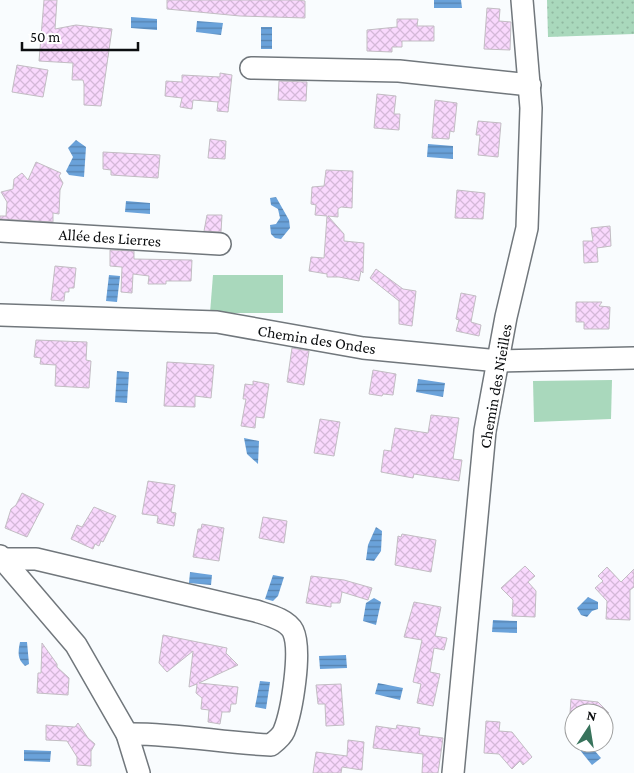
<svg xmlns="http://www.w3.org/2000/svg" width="634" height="773" font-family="'Crimson Pro',serif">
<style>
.grass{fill:url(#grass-dots)}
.garden{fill:#a9d8bc}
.water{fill:url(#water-rules)}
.building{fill:url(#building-cross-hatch);stroke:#c2bdc3}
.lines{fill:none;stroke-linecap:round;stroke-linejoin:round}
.minor-casing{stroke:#71777c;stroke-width:24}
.minor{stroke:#fff;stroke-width:21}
.labels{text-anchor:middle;stroke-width:5;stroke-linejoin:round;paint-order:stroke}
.street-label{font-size:16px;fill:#0c0e10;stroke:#fff}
</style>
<defs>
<pattern id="grass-dots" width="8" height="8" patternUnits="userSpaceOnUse" patternTransform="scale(1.25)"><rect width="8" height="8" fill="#a9d8bc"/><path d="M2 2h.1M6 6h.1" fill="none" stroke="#90b8a1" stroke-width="1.8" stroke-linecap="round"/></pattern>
<pattern id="water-rules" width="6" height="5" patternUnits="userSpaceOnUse" patternTransform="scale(1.25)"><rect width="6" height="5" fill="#6aa2da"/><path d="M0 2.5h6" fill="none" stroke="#5682af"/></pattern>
<pattern id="building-cross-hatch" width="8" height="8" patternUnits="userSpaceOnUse" patternTransform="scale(1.25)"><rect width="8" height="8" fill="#f9d8fd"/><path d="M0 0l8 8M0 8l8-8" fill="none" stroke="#d4b8d8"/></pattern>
</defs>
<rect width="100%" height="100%" fill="#f9fcfe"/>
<path class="grass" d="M547 0H634V34L548 37Z"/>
<g class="garden">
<path d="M213 275H283V313H210Z"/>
<path d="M612 380 611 419 534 422 533 381Z"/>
</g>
<g class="water">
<path d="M434 0H461L462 8H434Z"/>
<path d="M131 17 157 19V30L131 28Z"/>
<path d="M197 21 223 23 221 35 196 32Z"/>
<rect x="261" y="27" width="11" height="22"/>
<path d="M76 140 86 147 84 177 69 175 66 171 73 157 68 148Z"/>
<path d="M428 144 453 146V159L427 157Z"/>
<path d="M276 197 289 220 290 228 281 239 275 238 271 234 270 225 276 224 280 218 278 209 271 205 270 198Z"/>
<path d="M126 201 150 203V214L125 212Z"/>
<path d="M109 275 120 276 117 302 106 301Z"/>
<path d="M117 371 129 372 127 403 115 402Z"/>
<path d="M418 379 445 383 443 397 416 392Z"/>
<path d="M244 438 259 441 258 464 247 454Z"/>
<path d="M376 527 382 531 381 551 374 561 366 560 368 545Z"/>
<path d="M190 572 212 575 211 585 189 583Z"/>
<path d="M273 575 284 577 278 596 273 601 265 599Z"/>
<path d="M588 597 598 602V609L592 611 587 617 581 615 577 608Z"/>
<path d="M374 598 381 602 376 625 363 621 366 603Z"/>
<path d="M493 620 517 621V633L492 632Z"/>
<path d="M20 642H27L29 664 25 666C17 659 18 652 20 642Z"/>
<path d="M346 655 347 668 320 669 319 656Z"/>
<path d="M260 681 270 682 266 709 255 707Z"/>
<path d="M378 683 403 688 400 700 375 694Z"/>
<path d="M588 743 601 758 592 765 575 744Z"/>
<path d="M24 750 51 751 50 762 24 761Z"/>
</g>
<g class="building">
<path d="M44 0H57L55 29 76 25 112 29 101 106 84 105V84L83 80H72L73 63 39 61Z"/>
<path d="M167 0H297L305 1V18L240 16 167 9Z"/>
<path d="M487 8 500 9 499 21 511 22 510 50 484 49Z"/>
<path d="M397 19H418L417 26H434V41H402V47H392V52L367 51V30L397 27Z"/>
<path d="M17 65 48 70 43 97 12 92Z"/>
<path d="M220 73 232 75 228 112 217 111 218 102 193 100 192 109 180 107 182 98 165 96 166 81 182 82V75L220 77Z"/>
<path d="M279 81 307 82 306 101 278 100Z"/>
<path d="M377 94 396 96 394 114H400L399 130 374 128Z"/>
<path d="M435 100 457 103 454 132 450 131 449 139 432 138Z"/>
<path d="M478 121 501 123 498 157 478 155 480 135H476Z"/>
<path d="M210 139 226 141 225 159 208 158Z"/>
<path d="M103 152 160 155 158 178 111 175V170L103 169Z"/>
<path d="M36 162 61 173 59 176 63 183 60 190 59 214 53 213V222L0 219V216H6L7 202 1 192 13 189 14 179 22 173 28 180Z"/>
<path d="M326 170 353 171 352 208 341 207 338 209V217L328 216 344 234V241L364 243 363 273 361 271 359 281 339 277H327V274L309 271 311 257 324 258 327 216 315 215 316 205 311 204 312 187 324 186Z"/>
<path d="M457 190 485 193 483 219 455 218Z"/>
<path d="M207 215H222L221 232 204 231Z"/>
<path d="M610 226 611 246 597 248 598 262 584 263 583 241H593L591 228Z"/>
<path d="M110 250 134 251V259L192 260 191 281H166V284H148L149 276 133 274 132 293 121 292 122 267 110 266Z"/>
<path d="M55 266 76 268 74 288H69V292H65L64 301 51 300Z"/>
<path d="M376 269 403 289 416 291 412 326 399 324V301L370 278Z"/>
<path d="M461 293 476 296 471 322 481 325 479 336 456 331 459 320 456 319Z"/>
<path d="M576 302H602L599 306 610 307 609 329H584V322H576Z"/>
<path d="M36 340 87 342 86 360 91 361 89 388 55 386 56 365 40 364 41 358 34 357Z"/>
<path d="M292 348 309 351 304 385 287 382Z"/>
<path d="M167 362 214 365 211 398 195 396V407L164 406Z"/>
<path d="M373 370 396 374 393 395 383 394 382 396 369 394Z"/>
<path d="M253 381 269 384 264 418 256 417 255 428 241 426 246 399H243L245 384 253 385Z"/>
<path d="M431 415 459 418 453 459 462 460 459 481 414 474 413 478 381 472 384 450 391 451 395 428 428 433Z"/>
<path d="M320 419 340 422 334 456 314 453Z"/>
<path d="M148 481 175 485 171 512 176 513 174 526 157 523 158 516 142 514Z"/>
<path d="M22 493 44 504 27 537 5 528 11 509 16 505Z"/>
<path d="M94 507 116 516 103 542 101 541 99 546 95 544 93 549 71 539 77 525 82 527Z"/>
<path d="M263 517 287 521 284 543 259 538Z"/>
<path d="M202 524 224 528 219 561 193 557 198 529H201Z"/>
<path d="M402 534 436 540 431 572 395 565 398 536 401 537Z"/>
<path d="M525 566 535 576 528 582 536 591 535 617 512 616 513 600 501 588Z"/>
<path d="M607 567 621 582 634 569V587L630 590V620L606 619 607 601 595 588 603 581 598 576Z"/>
<path d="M311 576 344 580 372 588 368 600 342 592 340 603H331V607L306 603Z"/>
<path d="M414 602 441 607 435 636 447 638 444 650 434 648 430 672 440 674 433 706 417 703 421 684 413 682 422 640 404 637Z"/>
<path d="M163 635 227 648 226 653 238 665 199 683 238 687 236 704H231L230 712H222L220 724 208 722 209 710 201 709 202 698 196 693 197 684 189 687 193 651 167 672 159 663Z"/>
<path d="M42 643 57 664V667L69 678 68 695 37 693 38 673H41Z"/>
<path d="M341 684 344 725 326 726 325 704H318L316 685Z"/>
<path d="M571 699 598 702 609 713H570Z"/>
<path d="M486 721 500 722 499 731 512 732 532 757 523 765 520 761 512 769 499 754 484 753Z"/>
<path d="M78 723 88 738 95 744 91 751V766L77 765V757L67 741 46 740V725L75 727Z"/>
<path d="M397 725 420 728 419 735 443 738 438 773H422L423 754 373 748 376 726 396 729Z"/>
<path d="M348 740 364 742 362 770 342 767 341 773H313L316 752 347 756Z"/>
</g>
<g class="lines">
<g class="minor-casing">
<g id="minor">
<path d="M251 68 399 71 530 85"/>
<path d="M0 231 220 244"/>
<path d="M0 315 217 322 363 348 499 361 634 358"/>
<path d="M0 556 76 645 127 734 139 773"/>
<path d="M3 559H36L256 611C268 615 287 619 293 631 302 650 292 711 284 731 282 736 276 741 271 745 223 743 175 733 127 734"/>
<path d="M453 773 485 431 506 317 527 228 531 108 522 0"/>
</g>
</g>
<use href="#minor" class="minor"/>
</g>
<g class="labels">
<g class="street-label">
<text transform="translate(110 237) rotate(4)" y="6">Allée des Lierres</text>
<text transform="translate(317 339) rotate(9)" y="6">Chemin des Ondes</text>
<text transform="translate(495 386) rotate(-80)" y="6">Chemin des Nieilles</text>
</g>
</g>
<g transform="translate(589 728) rotate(12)"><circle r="24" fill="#ffffff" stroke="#9e9f9f"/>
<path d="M0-4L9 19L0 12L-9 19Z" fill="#38735c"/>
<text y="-8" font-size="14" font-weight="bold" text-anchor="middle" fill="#0c0e10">N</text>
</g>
<path d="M22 42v8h116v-8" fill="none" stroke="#0c0e10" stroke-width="2.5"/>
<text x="30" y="42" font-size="15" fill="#0c0e10" stroke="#ffffff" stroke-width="4" paint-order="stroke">50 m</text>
</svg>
